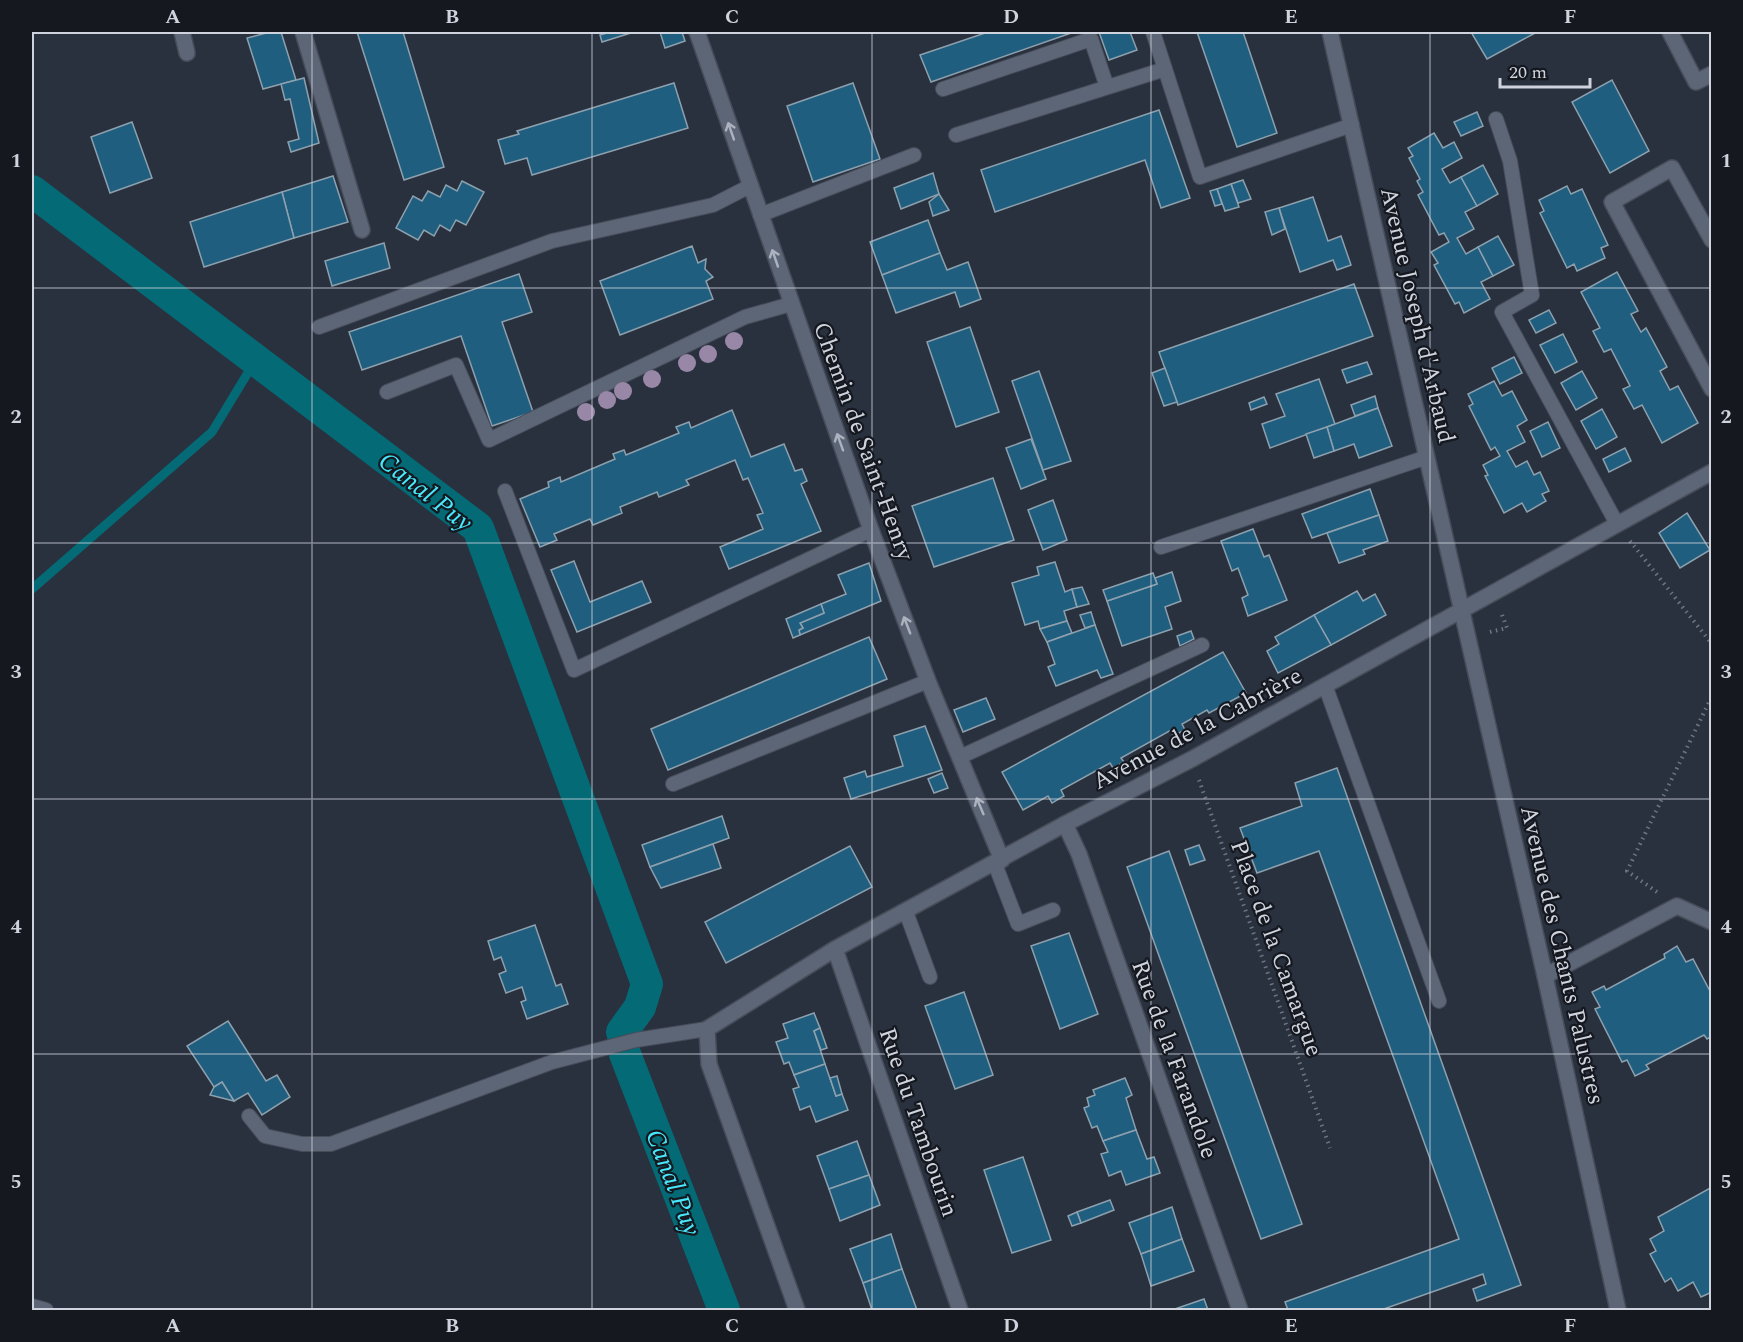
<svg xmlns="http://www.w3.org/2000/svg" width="1743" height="1342" font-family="Spectral,serif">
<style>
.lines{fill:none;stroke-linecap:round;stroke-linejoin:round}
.stream{stroke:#046a75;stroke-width:9}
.canal{stroke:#046a75;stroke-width:32}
.building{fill:#205e7f;stroke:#8da0ad;stroke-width:1.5}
.service-casing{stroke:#474c59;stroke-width:16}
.minor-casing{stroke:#474c59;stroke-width:18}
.path{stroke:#6e7581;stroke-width:4;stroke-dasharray:1.5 4.5;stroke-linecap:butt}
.service{stroke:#5d6677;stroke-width:14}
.minor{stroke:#5d6677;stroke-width:15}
.tree{fill:#9987a8}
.oneway{stroke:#acb2be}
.grid{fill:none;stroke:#ced3dd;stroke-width:1.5;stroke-opacity:0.55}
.labels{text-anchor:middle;stroke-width:4.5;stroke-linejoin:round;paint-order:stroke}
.street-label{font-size:24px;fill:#ced3dd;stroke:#15181f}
.water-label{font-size:26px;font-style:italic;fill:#47e8fc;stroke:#15181f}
.neatline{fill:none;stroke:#ced3dd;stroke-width:2}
.grid-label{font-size:20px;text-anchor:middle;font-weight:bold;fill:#ced3dd}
</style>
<rect width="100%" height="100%" fill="#29313f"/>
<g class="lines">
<path class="stream" d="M32 589 212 432 255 361"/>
<g class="canal">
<path d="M32 191 478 528 647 984 640 1007 622 1032"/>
<path d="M625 1054 724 1310"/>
</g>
</g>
<g class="building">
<path d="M270 32H281L296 80 263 89 247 38Z"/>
<path d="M357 32H403L444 167 404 180Z"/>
<path d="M610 32H634L602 42 600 35Z"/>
<path d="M660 32H682L685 41 665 48Z"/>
<path d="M988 32H1074L931 82 920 55Z"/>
<path d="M1099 32H1130L1137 50 1109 60Z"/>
<path d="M1197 32H1243L1277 133 1237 147Z"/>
<path d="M1471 32H1537L1487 59Z"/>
<path d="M304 78 319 143 291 152 288 142 299 139 290 99 285 100 281 84Z"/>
<path d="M1612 80 1649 151 1610 173 1572 102Z"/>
<path d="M674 83 688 128 532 175 527 158 505 164 498 140 519 134 517 131Z"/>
<path d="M853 83 880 159 813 182 787 106Z"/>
<path d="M1159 110 1190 198 1161 208 1145 160 995 212 981 170Z"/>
<path d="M1477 112 1483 126 1461 136 1454 122Z"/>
<path d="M132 122 152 178 110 193 91 137Z"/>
<path d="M1434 133 1443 148 1454 142 1462 158 1442 169 1450 183 1461 177 1477 206 1465 212 1474 229 1457 238 1466 254 1478 247 1493 276 1481 282 1490 299 1464 313 1459 302 1455 304 1434 265 1438 263 1431 252 1449 242 1444 233 1439 235 1418 195 1423 192 1417 181 1420 179 1409 158 1413 156 1408 148Z"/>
<path d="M1483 165 1498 194 1477 206 1461 177Z"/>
<path d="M933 173 939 194 901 209 894 188Z"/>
<path d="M333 176 348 222 294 238 282 192Z"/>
<path d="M1243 180 1251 199 1238 203 1231 184Z"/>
<path d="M462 181 484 192 466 225 456 220 450 231 440 225 434 236 424 230 418 240 396 228 413 196 422 201 428 191 440 197 446 185 457 191Z"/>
<path d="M1231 184 1239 207 1225 211 1217 189Z"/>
<path d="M1567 186 1571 194 1582 189 1608 245 1601 248 1605 258 1577 271 1574 264 1567 268 1540 213 1544 211 1539 200Z"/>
<path d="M1217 189 1222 204 1215 206 1210 191Z"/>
<path d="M282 192 294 238 204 267 190 222Z"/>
<path d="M939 194 949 210 933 216 929 202Z"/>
<path d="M1313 197 1328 241 1341 236 1351 265 1337 270 1333 260 1300 272 1279 208Z"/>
<path d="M1279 208 1285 229 1272 235 1265 212Z"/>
<path d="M928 220 940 253 882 275 870 242Z"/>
<path d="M1498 236 1514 265 1493 276 1478 247Z"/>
<path d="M384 243 390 268 332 286 325 261Z"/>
<path d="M692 246 698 263 706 259 705 269 713 277 706 281 713 299 620 335 600 281Z"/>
<path d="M940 253 947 270 968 262 981 299 960 307 955 292 896 313 882 275Z"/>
<path d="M1617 272 1638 311 1631 314 1641 332 1646 328 1667 367 1660 371 1670 390 1678 386 1698 423 1662 443 1642 405 1634 409 1623 389 1630 386 1611 349 1604 352 1593 331 1600 328 1581 292Z"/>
<path d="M519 274 532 312 502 322 533 412 492 426 461 336 362 370 349 332Z"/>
<path d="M1354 284 1373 336 1178 405 1159 352Z"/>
<path d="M1549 310 1556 323 1536 333 1529 320Z"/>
<path d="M970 327 999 412 956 427 927 342Z"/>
<path d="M1563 334 1577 362 1555 373 1540 345Z"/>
<path d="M1514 357 1522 373 1500 384 1492 368Z"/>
<path d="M1367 362 1372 374 1347 383 1342 370Z"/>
<path d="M1165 368 1177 402 1164 406 1152 373Z"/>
<path d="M1039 371 1071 461 1043 470 1012 381Z"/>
<path d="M1582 371 1597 398 1576 410 1561 383Z"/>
<path d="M1319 379 1335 424 1270 448 1262 424 1285 416 1276 394Z"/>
<path d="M1494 381 1502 396 1512 391 1527 420 1517 426 1525 442 1507 451 1516 467 1527 461 1534 475 1540 472 1549 491 1542 494 1546 501 1527 512 1522 503 1504 513 1485 476 1488 475 1483 465 1500 456 1495 447 1491 450 1469 406 1473 404 1468 394Z"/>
<path d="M1375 396 1378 408 1355 416 1351 405Z"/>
<path d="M1264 397 1267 404 1251 410 1249 403Z"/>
<path d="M1378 408 1392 446 1359 458 1354 444 1334 451 1327 427Z"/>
<path d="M1602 409 1617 437 1596 449 1581 421Z"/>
<path d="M732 410 751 457 784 444 795 471 802 469 807 481 801 484 821 531 729 569 720 547 763 529 757 515 763 513 748 478 743 480 735 460 686 480 689 485 659 497 657 492 620 507 622 513 593 525 590 519 554 534 557 540 540 547 520 499 549 487 548 482 560 477 561 482 615 459 613 454 624 450 626 455 679 433 676 427 689 422 691 428Z"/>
<path d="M1548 422 1560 448 1542 457 1530 431Z"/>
<path d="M1327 427 1334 451 1314 458 1306 434Z"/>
<path d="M1031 439 1046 479 1021 489 1006 448Z"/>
<path d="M1625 448 1631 461 1609 472 1603 459Z"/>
<path d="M993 478 1014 540 934 567 912 506Z"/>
<path d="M1370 489 1379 515 1312 538 1302 514Z"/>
<path d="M1053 500 1067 540 1043 550 1028 510Z"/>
<path d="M1687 513 1710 550 1680 568 1659 533Z"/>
<path d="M1379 515 1388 541 1363 550 1365 554 1339 563 1327 533Z"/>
<path d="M1253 529 1264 557 1269 555 1287 600 1248 616 1242 598 1248 595 1238 568 1232 571 1221 541Z"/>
<path d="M574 561 590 602 642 581 651 602 577 632 551 570Z"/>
<path d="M1055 562 1065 592 1072 589 1077 607 1064 611 1067 621 1040 629 1038 621 1025 625 1012 583 1039 575 1037 567Z"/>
<path d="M869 563 881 601 800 635 799 630 803 628 800 623 824 613 821 604 846 594 838 575Z"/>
<path d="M1172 572 1181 601 1165 607 1172 629 1122 646 1107 601 1157 584 1155 578Z"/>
<path d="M1153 573 1157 584 1107 601 1103 590Z"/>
<path d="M1082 587 1089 604 1077 607 1072 589Z"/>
<path d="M1357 591 1363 601 1375 594 1386 615 1331 645 1314 615Z"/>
<path d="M821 604 824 613 800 623 803 628 799 630 800 635 793 638 786 619Z"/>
<path d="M1091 612 1095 625 1085 628 1080 615Z"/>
<path d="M1314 615 1331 645 1278 673 1267 651 1279 644 1275 637Z"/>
<path d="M1067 621 1072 633 1047 642 1040 629Z"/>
<path d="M1095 625 1113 674 1101 678 1097 670 1056 686 1048 667 1055 664 1047 642Z"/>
<path d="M1191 631 1194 639 1180 646 1177 636Z"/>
<path d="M869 637 887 679 668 770 651 729Z"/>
<path d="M1223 652 1246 693 1209 713 1207 710 1182 724 1185 730 1173 736 1171 730 1121 758 1124 762 1113 768 1110 763 1061 790 1064 796 1052 803 1048 796 1023 810 1002 772Z"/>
<path d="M986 698 995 719 963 732 954 710Z"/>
<path d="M925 726 942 770 851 799 844 778 865 771 867 777 903 766 894 736Z"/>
<path d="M1337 768 1521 1285 1477 1301 1473 1289 1486 1284 1483 1274 1381 1310H1288L1285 1302 1459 1239 1319 851 1257 873 1240 828 1302 806 1295 783Z"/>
<path d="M942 773 948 788 934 793 928 779Z"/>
<path d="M722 816 729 838 650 867 642 845Z"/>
<path d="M713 844 721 868 661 888 650 867Z"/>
<path d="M1199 845 1205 860 1190 865 1185 850Z"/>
<path d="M850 846 872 887 726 963 705 922Z"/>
<path d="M1169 851 1302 1224 1261 1239 1127 867Z"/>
<path d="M535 925 556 986 561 984 568 1004 527 1019 521 1002 526 1000 522 987 506 993 499 974 506 971 501 957 494 960 488 941Z"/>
<path d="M1069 933 1098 1014 1060 1029 1031 946Z"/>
<path d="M1677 946 1686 962 1693 959 1712 995V1036L1707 1039 1704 1035 1646 1065 1649 1069 1635 1076 1627 1060 1622 1062 1595 1009 1600 1007 1592 992 1604 986 1606 990 1665 958 1664 954Z"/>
<path d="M964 992 993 1075 955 1089 925 1006Z"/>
<path d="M814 1013 820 1028 814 1031 825 1064 794 1075 789 1062 784 1064 776 1042 788 1038 783 1024Z"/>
<path d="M228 1021 266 1081 277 1075 290 1097 262 1115 248 1093 234 1101 222 1082 214 1087 187 1046Z"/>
<path d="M820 1028 827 1048 821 1050 814 1031Z"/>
<path d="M825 1064 836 1096 842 1094 848 1110 816 1122 810 1106 800 1110 793 1089 799 1087 794 1075Z"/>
<path d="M837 1076 842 1094 836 1096 830 1078Z"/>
<path d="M1125 1078 1132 1095 1126 1098 1136 1130 1103 1141 1097 1126 1092 1128 1084 1108 1089 1106 1087 1098 1095 1095 1093 1090Z"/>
<path d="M222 1082 234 1101 210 1095 214 1087Z"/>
<path d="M1136 1130 1147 1159 1154 1157 1160 1173 1126 1185 1121 1171 1109 1176 1101 1154 1108 1152 1103 1141Z"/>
<path d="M857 1141 869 1175 829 1189 817 1156Z"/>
<path d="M1023 1157 1051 1240 1012 1253 984 1170Z"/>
<path d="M869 1175 880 1205 840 1221 829 1189Z"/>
<path d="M1712 1187V1292L1701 1297 1693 1282 1678 1291 1671 1278 1665 1282 1650 1254 1656 1251 1650 1239 1664 1231 1658 1217Z"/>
<path d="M1110 1200 1114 1210 1081 1223 1077 1212Z"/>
<path d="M1172 1207 1182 1239 1141 1254 1129 1223Z"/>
<path d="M1077 1212 1081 1223 1072 1226 1068 1216Z"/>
<path d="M891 1234 902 1269 863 1283 850 1249Z"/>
<path d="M1182 1239 1194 1271 1151 1286 1141 1254Z"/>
<path d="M902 1269 917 1310H872L863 1283Z"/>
<path d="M1204 1299 1208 1310H1172Z"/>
</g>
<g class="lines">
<g class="service-casing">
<g id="service">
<path d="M1153 32 1200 177 1352 125"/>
<path d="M943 89 1091 39 1107 87"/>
<path d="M1496 119 1510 161 1532 295 1502 312 1617 524"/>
<path d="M956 135 1165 69"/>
<path d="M760 215 914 155"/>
<path d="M319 327 552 241 713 205 750 186"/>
<path d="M387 392 456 365 489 440 745 317 791 304"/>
<path d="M505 491 574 670 871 530"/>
<path d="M1161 547 1427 457"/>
<path d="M1325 685 1439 1001"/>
<path d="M960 757 1202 645"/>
<path d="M673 784 928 681"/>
<path d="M995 864 1018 924 1053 910"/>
<path d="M906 912 930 977"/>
<path d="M249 1116 265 1136 302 1144H331L552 1062 636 1040 707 1029"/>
<path d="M32 1306 46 1310"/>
</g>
</g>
<g class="minor-casing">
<g id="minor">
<path d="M182 32 187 53"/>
<path d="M303 32 362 230"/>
<path d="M697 32 871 530 928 681 1002 860"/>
<path d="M1330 32 1545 976 1618 1310"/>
<path d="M1670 32 1696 82 1712 74"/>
<path d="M1712 240 1672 168 1612 202 1712 389"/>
<path d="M1065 824 1079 854 1240 1310"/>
<path d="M835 949 960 1310"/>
<path d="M1545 976 1677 906 1712 922"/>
<path d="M797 1310 709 1064 707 1029 835 949 1065 824 1192 759 1712 472"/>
</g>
</g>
<g class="path">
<path d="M1630 541 1712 644"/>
<path d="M1490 632 1507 628 1501 612"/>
<path d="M1199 780 1330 1148"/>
<path d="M1657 892 1627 871 1712 696"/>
</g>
<use href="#service" class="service"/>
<use href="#minor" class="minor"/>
</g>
<g class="tree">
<circle cx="734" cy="341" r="9"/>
<circle cx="708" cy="354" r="9"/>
<circle cx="687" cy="363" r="9"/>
<circle cx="652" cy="379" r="9"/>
<circle cx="623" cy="391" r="9"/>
<circle cx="607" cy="400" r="9"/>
<circle cx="586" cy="412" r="9"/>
</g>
<defs><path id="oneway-shaft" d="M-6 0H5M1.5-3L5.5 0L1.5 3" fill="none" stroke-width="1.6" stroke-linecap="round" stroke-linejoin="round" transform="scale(1.5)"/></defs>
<g class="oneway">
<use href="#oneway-shaft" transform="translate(731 131) rotate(-109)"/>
<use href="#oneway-shaft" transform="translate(775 258) rotate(-109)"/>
<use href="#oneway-shaft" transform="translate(840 442) rotate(-110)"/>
<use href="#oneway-shaft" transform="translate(907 625) rotate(-111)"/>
<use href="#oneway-shaft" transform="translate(980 806) rotate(-113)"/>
</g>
<path class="grid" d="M312 32V1310M592 32V1310M872 32V1310M1151 32V1310M1430 32V1310M32 288H1712M32 543H1712M32 799H1712M32 1054H1712"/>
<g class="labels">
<g class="street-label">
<text transform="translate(1418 315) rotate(77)" y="8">Avenue Joseph d'Arbaud</text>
<text transform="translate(864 441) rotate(70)" y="8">Chemin de Saint-Henry</text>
<text transform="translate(1197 728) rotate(-28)" y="8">Avenue de la Cabrière</text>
<text transform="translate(1277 948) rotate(70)" y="8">Place de la Camargue</text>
<text transform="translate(1563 955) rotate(77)" y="8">Avenue des Chants Palustres</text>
<text transform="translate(1175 1059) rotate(70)" y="8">Rue de la Farandole</text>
<text transform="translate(919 1122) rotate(71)" y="8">Rue du Tambourin</text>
</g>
<g class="water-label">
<text transform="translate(426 491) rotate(38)" y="9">Canal Puy</text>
<text transform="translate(674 1182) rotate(69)" y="9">Canal Puy</text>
</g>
</g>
<rect width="1743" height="1342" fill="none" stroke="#15181f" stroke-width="66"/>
<path d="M1500 78v9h90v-9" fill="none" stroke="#ced3dd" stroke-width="3"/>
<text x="1509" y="78" font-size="18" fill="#ced3dd" stroke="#15181f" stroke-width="4.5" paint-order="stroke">20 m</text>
<rect x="33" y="33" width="1677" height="1276" class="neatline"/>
<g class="grid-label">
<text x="173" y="23">A</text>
<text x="452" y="23">B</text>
<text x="732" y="23">C</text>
<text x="1011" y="23">D</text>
<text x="1291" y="23">E</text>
<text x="1570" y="23">F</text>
<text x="16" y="167">1</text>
<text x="1726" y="167">1</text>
<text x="16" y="423">2</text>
<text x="1726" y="423">2</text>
<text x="16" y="678">3</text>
<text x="1726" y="678">3</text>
<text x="16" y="933">4</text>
<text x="1726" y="933">4</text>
<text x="16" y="1188">5</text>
<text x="1726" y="1188">5</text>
<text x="173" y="1332">A</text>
<text x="452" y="1332">B</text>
<text x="732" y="1332">C</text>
<text x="1011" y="1332">D</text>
<text x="1291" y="1332">E</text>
<text x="1570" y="1332">F</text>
</g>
</svg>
